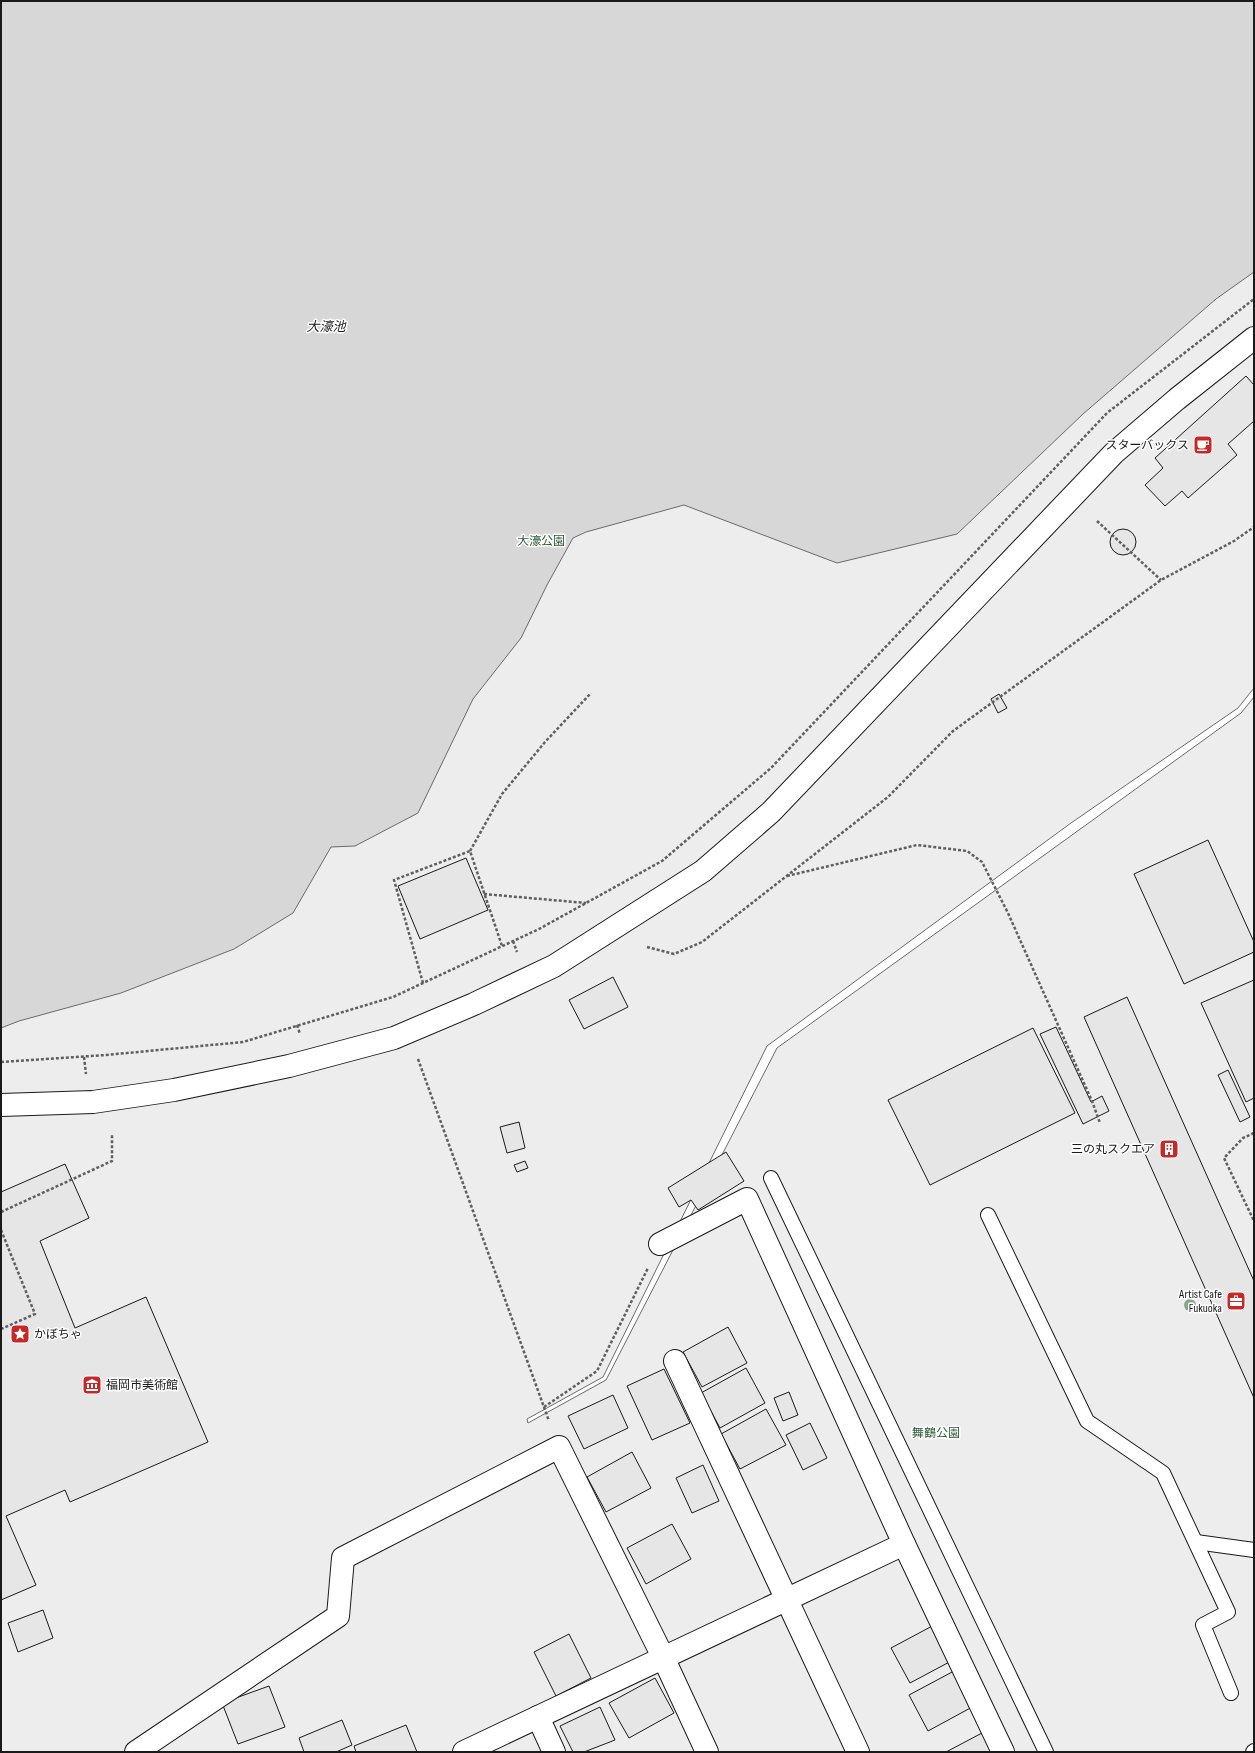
<svg xmlns="http://www.w3.org/2000/svg" width="1255" height="1753" font-family="'Sofia Sans Condensed','Noto Sans JP',sans-serif">
<style>
.built{fill:#ededed;stroke:#6a6a6a}
.water{fill:#d7d7d7;stroke:#6a6a6a}
.building{fill:#e6e6e6;stroke:#1a1a1a}
.lines{fill:none;stroke-linecap:round;stroke-linejoin:round}
.lane-casing{stroke:#1a1a1a;stroke-width:16}
.street-casing{stroke:#1a1a1a;stroke-width:24}
.path{stroke:#5f5f5f;stroke-width:2.5;stroke-dasharray:3 2;stroke-linecap:butt}
.lane{stroke:#fff;stroke-width:14}
.street{stroke:#fff;stroke-width:22}
.tree{fill:#8aa48f}
.labels{text-anchor:middle;stroke-width:3;stroke-linejoin:round;paint-order:stroke}
.poi-label{font-size:12px;fill:#1a1a1a;stroke:#fff;text-anchor:end}
.park-label{font-size:12px;fill:#2b5a34;stroke:#fff}
.water-label{font-size:13px;font-style:italic;fill:#1a1a1a;stroke:#fff}
</style>
<rect width="100%" height="100%" fill="#fff"/>
<path class="built" d="M1 1H1254V688L1238 708 1071 823 767 1046 603 1377 527 1419 528 1423 606 1380 777 1048 1241 713 1254 697V1752H1Z"/>
<path class="water" d="M1 1H1254V272L1216 299 1083 414 957 534 837 563 684 505 586 532 573 538 547 585 521 638 473 699 418 813 355 846 331 847 293 913 234 949 121 993 19 1021 1 1028Z"/>
<g class="building">
<path d="M1246 376 1254 385V421L1228 444 1237 455 1188 498 1182 491 1165 506 1145 485 1163 468 1155 458Z"/>
<circle cx="1123" cy="542" r="13"/>
<path d="M999 694 1007 708 998 713 991 699Z"/>
<path d="M1208 840 1254 942V952L1184 984 1134 874Z"/>
<path d="M466 858 488 910 420 939 398 886Z"/>
<path d="M613 977 628 1007 584 1029 569 1000Z"/>
<path d="M1254 980V1098L1246 1102 1201 1003Z"/>
<path d="M1127 997 1254 1281V1398L1084 1017Z"/>
<path d="M1056 1027 1091 1102 1102 1096 1109 1111 1083 1124 1040 1034Z"/>
<path d="M1033 1028 1075 1113 930 1185 888 1100Z"/>
<path d="M1228 1070 1250 1117 1240 1122 1218 1075Z"/>
<path d="M519 1122 525 1148 507 1153 500 1127Z"/>
<path d="M726 1152 744 1181 698 1210 691 1200 679 1207 668 1188Z"/>
<path d="M525 1161 528 1168 517 1172 514 1165Z"/>
<path d="M65 1164 89 1218 40 1241 75 1328 146 1297 208 1442 70 1502 65 1490 6 1516 36 1585 1 1600V1192Z"/>
<path d="M728 1327 747 1363 702 1387 683 1352Z"/>
<path d="M746 1368 765 1403 720 1428 701 1393Z"/>
<path d="M664 1369 690 1423 652 1440 627 1386Z"/>
<path d="M789 1392 798 1415 783 1421 774 1398Z"/>
<path d="M613 1395 628 1428 584 1449 568 1416Z"/>
<path d="M766 1409 786 1445 740 1469 721 1434Z"/>
<path d="M810 1423 827 1458 803 1470 786 1435Z"/>
<path d="M632 1452 651 1488 606 1512 587 1477Z"/>
<path d="M703 1465 719 1501 692 1513 676 1478Z"/>
<path d="M672 1524 691 1559 646 1584 627 1548Z"/>
<path d="M43 1610 53 1638 18 1652 8 1623Z"/>
<path d="M936 1624 955 1659 910 1683 891 1648Z"/>
<path d="M569 1634 591 1678 556 1696 534 1652Z"/>
<path d="M954 1671 974 1706 928 1731 909 1695Z"/>
<path d="M655 1678 674 1713 629 1738 609 1703Z"/>
<path d="M269 1686 285 1727 238 1744 222 1703Z"/>
<path d="M600 1707 615 1740 584 1752H573L560 1726Z"/>
<path d="M342 1720 352 1745 336 1752H304L299 1738Z"/>
<path d="M406 1725 417 1752H356L354 1746Z"/>
<path d="M982 1733 992 1752H946Z"/>
</g>
<g class="lines">
<g class="lane-casing">
<g id="lane">
<path d="M771 1178 1046 1752"/>
<path d="M988 1215 1087 1421 1163 1473 1228 1612 1203 1625 1231 1693"/>
<path d="M1196 1542 1254 1550"/>
<path d="M1253 1752 1254 1751"/>
</g>
</g>
<g class="street-casing">
<g id="street">
<path d="M1 1105 93 1102 174 1090 289 1066 394 1038 474 1004 554 966 703 871 771 812 1114 453 1177 399 1254 338"/>
<path d="M660 1244 747 1199 904 1544 1003 1752"/>
<path d="M675 1361 858 1752"/>
<path d="M538 1717 554 1752"/>
<path d="M136 1752 338 1616 343 1558 559 1447 663 1657 707 1752"/>
<path d="M464 1752 904 1544"/>
</g>
</g>
<g class="path">
<path d="M1097 521 1161 580"/>
<path d="M470 851 502 794 545 742 591 693"/>
<path d="M787 876 917 845 967 851 982 862 1008 913 1092 1101 1100 1123"/>
<path d="M484 894 586 903"/>
<path d="M513 941 517 952"/>
<path d="M647 947 674 954 702 942 888 797 953 731 1161 580 1234 541 1254 527"/>
<path d="M423 983 394 880 470 851 502 946"/>
<path d="M297 1025 300 1034"/>
<path d="M84 1057 86 1074"/>
<path d="M418 1059 549 1421"/>
<path d="M1 1062 106 1055 243 1042 393 997 539 929 662 861 771 768 1107 413 1254 299"/>
<path d="M1254 1133 1243 1138 1224 1158 1254 1221"/>
<path d="M1 1212 112 1161V1134"/>
<path d="M1 1230 35 1314 1 1329"/>
<path d="M544 1407 597 1371 648 1268"/>
</g>
<use href="#lane" class="lane"/>
<use href="#street" class="street"/>
</g>
<circle class="tree" cx="1190" cy="1305" r="6"/>
<defs>
<g id="cafe-square" transform="scale(1)"><rect x="-9" y="-9" width="18" height="18" rx="4" fill="#c62828" stroke="#fff"/><path d="M-5.5-4.5H6V0H3Q3 3.5 0 3.5H-2.5Q-5.5 3.5-5.5 0ZM3-3.2v2h1.7v-2ZM-6 4.5H4V6H-6Z" fill="#fff"/></g>
<g id="building-square" transform="scale(1)"><rect x="-9" y="-9" width="18" height="18" rx="4" fill="#c62828" stroke="#fff"/><path d="M-4-6H4V6H1V3H-1V6H-4ZM-2.5-4.3h1.7v1.8h-1.7ZM.8-4.3h1.7v1.8H.8ZM-2.5-1h1.7V.8h-1.7ZM.8-1h1.7V.8H.8Z" fill="#fff"/></g>
<g id="office-square" transform="scale(1)"><rect x="-9" y="-9" width="18" height="18" rx="4" fill="#c62828" stroke="#fff"/><path d="M-6-3h4V-5.5h4V-3h4V5H-6ZM-1-4.5V-3h2v-1.5ZM-6 0V1H6V0Z" fill="#fff"/></g>
<g id="sight-square" transform="scale(1)"><rect x="-9" y="-9" width="18" height="18" rx="4" fill="#c62828" stroke="#fff"/><path d="M0-6L1.8-2.2L6-1.7L2.9 1.2L3.7 5.4L0 3.3L-3.7 5.4L-2.9 1.2L-6-1.7L-1.8-2.2Z" fill="#fff"/></g>
<g id="museum-square" transform="scale(1)"><rect x="-9" y="-9" width="18" height="18" rx="4" fill="#c62828" stroke="#fff"/><path d="M0-6L6-3V-2H-6V-3ZM-5-1h2V3h-2ZM-1-1h2V3h-2ZM3-1h2V3H3ZM-6 4H6V6H-6Z" fill="#fff"/></g>
</defs>
<g fill-rule="evenodd">
<use href="#cafe-square" x="1203" y="445"/>
<use href="#building-square" x="1169" y="1149"/>
<use href="#office-square" x="1236" y="1301"/>
<use href="#sight-square" x="20" y="1334"/>
<use href="#museum-square" x="92" y="1385"/>
</g>
<g class="labels">
<g class="poi-label">
<text x="1189" y="449">スターバックス</text>
<text x="1155" y="1153">三の丸スクエア</text>
<text x="1222" y="1298">Artist Cafe<tspan x="1222" dy="14">Fukuoka</tspan></text>
<text x="34" y="1338" text-anchor="start">かぼちゃ</text>
<text x="106" y="1389" text-anchor="start">福岡市美術館</text>
</g>
<g class="park-label">
<text x="541" y="545">大濠公園</text>
<text x="936" y="1437">舞鶴公園</text>
</g>
<g class="water-label">
<text x="326" y="331">大濠池</text>
</g>
</g>
<rect width="1255" height="1753" fill="none" stroke="#1a1a1a" stroke-width="4"/>
</svg>
